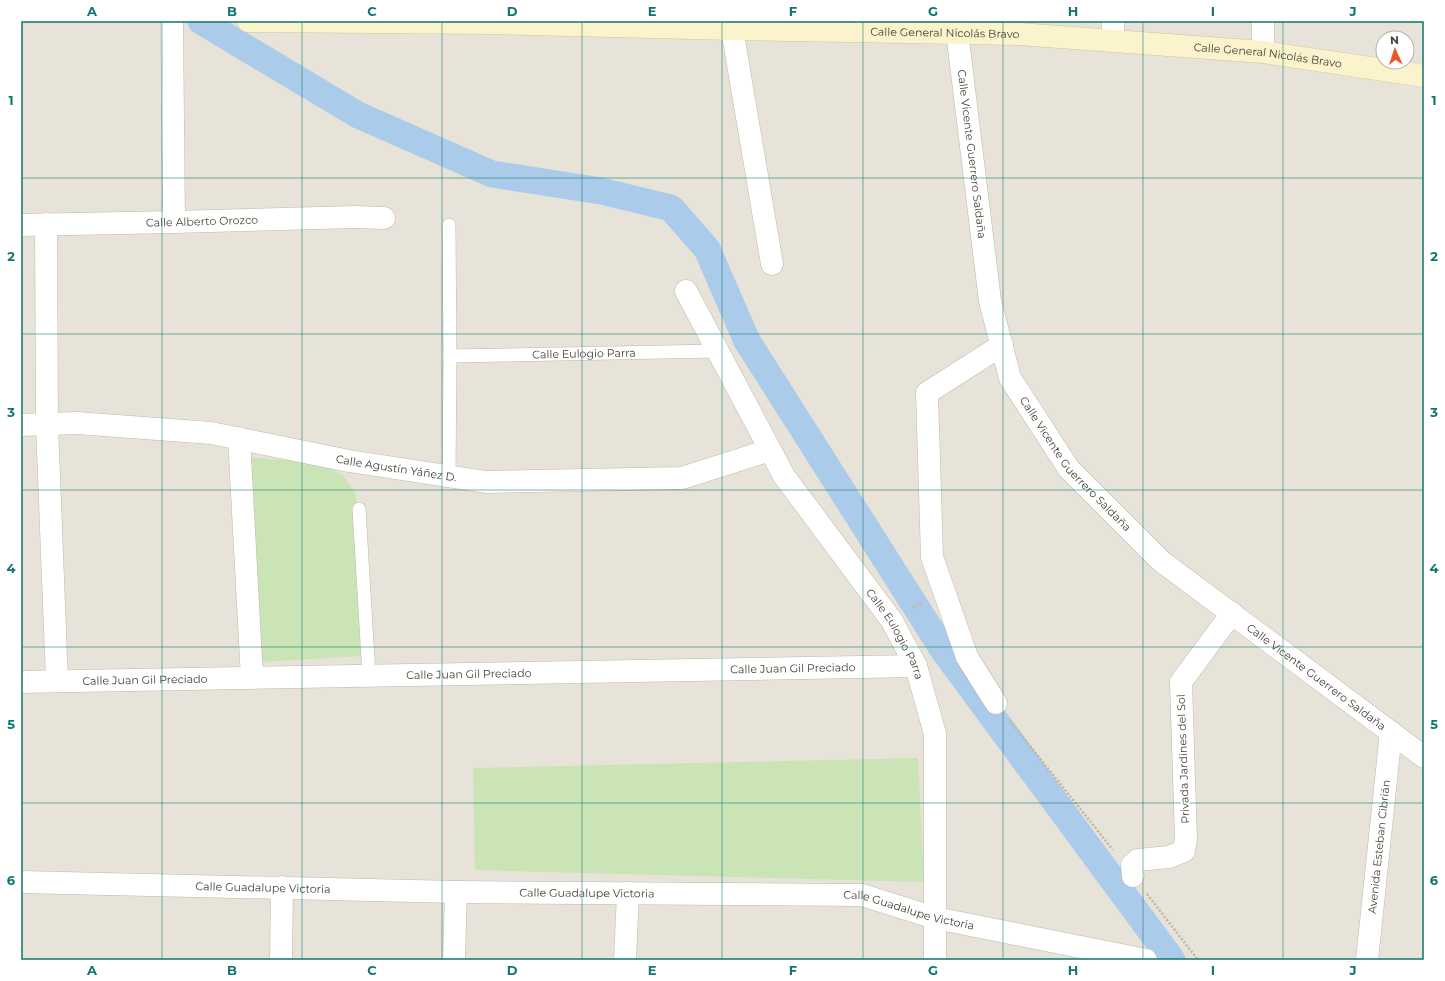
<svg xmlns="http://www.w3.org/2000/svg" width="1445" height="981" font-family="Montserrat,sans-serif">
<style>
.residential{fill:#e7e3d8;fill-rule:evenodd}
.green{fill:#cbe4b6}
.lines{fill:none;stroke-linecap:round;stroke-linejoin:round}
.canal{stroke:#abcbea;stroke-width:27}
.lane-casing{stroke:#beb9ad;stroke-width:14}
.street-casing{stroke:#beb9ad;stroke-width:23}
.secondary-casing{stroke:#cfc69d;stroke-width:23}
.path{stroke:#bfb69f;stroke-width:2.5;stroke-dasharray:2 2;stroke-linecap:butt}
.lane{stroke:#fff;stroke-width:13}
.street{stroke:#fff;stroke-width:22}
.secondary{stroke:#faf3cc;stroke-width:22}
.grid{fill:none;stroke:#0f766e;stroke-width:1;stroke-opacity:0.55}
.labels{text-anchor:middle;stroke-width:4;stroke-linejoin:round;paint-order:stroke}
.street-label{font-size:11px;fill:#464238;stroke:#fff}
.neatline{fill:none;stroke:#0f766e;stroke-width:1.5}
.grid-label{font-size:13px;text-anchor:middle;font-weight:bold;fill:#0f766e}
</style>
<rect width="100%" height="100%" fill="#f3f1e9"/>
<path class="residential" d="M21 21H1424V960H21ZM1383 38H1407V62H1383Z"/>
<g class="green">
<path d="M247 457 321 463 343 475 356 494 363 656 259 662Z"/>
<path d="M918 758 924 882 475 870 473 768Z"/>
</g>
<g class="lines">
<path class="canal" d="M201 21 358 115 492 174 601 191 671 208 707 249 747 341 944 651 1172 960"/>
<g class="lane-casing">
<g id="lane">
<path id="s1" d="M450 356 717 351"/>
<path d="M449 477 450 356 449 225"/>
<path d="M359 509 369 676"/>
</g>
</g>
<g class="street-casing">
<g id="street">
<path d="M172 21 174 222"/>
<path d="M1263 21V52"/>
<path d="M732 29 772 264"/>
<path id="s2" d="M957 32 990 301 1010 378 1069 469 1161 561 1424 757"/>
<path d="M1113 40V21"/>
<path d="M46 224 47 425 57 681"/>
<path id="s3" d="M21 225 174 222 355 217 384 218"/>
<path id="s4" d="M686 291 784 476 892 621 916 666 935 734V960"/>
<path id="s5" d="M21 425 77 423 211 433 349 461 486 482 682 478 770 450"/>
<path d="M239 438 252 678"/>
<path id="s6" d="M21 682 916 666"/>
<path d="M996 703 967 657 932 557 927 393 1002 345"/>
<path d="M1133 876 1132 865 1138 860 1169 857 1184 851 1186 839 1181 682 1232 613"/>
<path id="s7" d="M21 882 456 892 862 895 935 918 1146 960"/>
<path d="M281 960 282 887"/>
<path d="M454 960 456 892"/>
<path d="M625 960 628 893"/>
<path id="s8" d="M1367 960 1391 732"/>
</g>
</g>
<g class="secondary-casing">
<g id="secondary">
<path id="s9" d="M248 21 488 23 732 29 1019 34 1263 52 1424 76"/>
</g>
</g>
<g class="path">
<path d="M913 608 922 602"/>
<path d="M1010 721 1113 850"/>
<path d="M1147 894 1198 960"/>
</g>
<use href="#lane" class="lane"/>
<use href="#street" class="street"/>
<use href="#secondary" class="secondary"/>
</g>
<path class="grid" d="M162 21V960M302 21V960M442 21V960M582 21V960M722 21V960M863 21V960M1003 21V960M1143 21V960M1283 21V960M21 178H1424M21 334H1424M21 490H1424M21 647H1424M21 803H1424"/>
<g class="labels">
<g class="street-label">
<text dy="4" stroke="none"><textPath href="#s9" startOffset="697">Calle General Nicolás Bravo</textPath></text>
<text dy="4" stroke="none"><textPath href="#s9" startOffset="1021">Calle General Nicolás Bravo</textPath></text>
<text dy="4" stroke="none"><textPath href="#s2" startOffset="123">Calle Vicente Guerrero Saldaña</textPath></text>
<text dy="4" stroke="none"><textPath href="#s3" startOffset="181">Calle Alberto Orozco</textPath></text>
<text dy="4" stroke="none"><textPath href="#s1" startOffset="134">Calle Eulogio Parra</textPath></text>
<text dy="4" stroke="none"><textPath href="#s2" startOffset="459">Calle Vicente Guerrero Saldaña</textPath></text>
<text dy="4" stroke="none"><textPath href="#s5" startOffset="379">Calle Agustín Yáñez D.</textPath></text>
<text dy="4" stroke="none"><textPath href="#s4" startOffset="403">Calle Eulogio Parra</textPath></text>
<text dy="4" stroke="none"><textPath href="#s6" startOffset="772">Calle Juan Gil Preciado</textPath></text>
<text dy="4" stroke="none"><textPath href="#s6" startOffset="448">Calle Juan Gil Preciado</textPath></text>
<text dy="4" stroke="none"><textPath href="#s2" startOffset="783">Calle Vicente Guerrero Saldaña</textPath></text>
<text dy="4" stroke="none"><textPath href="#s6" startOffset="124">Calle Juan Gil Preciado</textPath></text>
<text transform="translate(1183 759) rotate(-92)" y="4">Privada Jardines del Sol</text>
<text dy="4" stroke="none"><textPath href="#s8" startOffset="114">Avenida Esteban Cibrián</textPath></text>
<text dy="4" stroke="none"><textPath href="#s7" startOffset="242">Calle Guadalupe Victoria</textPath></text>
<text dy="4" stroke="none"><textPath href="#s7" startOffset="566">Calle Guadalupe Victoria</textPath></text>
<text dy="4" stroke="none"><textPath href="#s7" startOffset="890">Calle Guadalupe Victoria</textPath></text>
</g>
</g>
<rect width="1445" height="981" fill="none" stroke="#ffffff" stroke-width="44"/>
<g transform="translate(1395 50) rotate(357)"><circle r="19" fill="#ffffff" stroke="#b5b3af"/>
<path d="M0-3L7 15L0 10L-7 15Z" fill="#e8582c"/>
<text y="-6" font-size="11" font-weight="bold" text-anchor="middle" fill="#464238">N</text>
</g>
<rect x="22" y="22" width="1401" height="937" class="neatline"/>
<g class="grid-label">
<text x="92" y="16">A</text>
<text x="232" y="16">B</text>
<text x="372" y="16">C</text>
<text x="512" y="16">D</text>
<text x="652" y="16">E</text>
<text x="793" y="16">F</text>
<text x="933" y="16">G</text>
<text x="1073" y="16">H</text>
<text x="1213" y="16">I</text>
<text x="1353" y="16">J</text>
<text x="11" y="105">1</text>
<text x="1434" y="105">1</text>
<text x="11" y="261">2</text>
<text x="1434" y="261">2</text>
<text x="11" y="417">3</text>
<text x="1434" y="417">3</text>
<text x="11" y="573">4</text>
<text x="1434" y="573">4</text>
<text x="11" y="729">5</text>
<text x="1434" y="729">5</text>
<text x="11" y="885">6</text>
<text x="1434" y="885">6</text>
<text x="92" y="975">A</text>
<text x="232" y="975">B</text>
<text x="372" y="975">C</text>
<text x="512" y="975">D</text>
<text x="652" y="975">E</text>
<text x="793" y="975">F</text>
<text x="933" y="975">G</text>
<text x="1073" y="975">H</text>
<text x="1213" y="975">I</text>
<text x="1353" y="975">J</text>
</g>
</svg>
